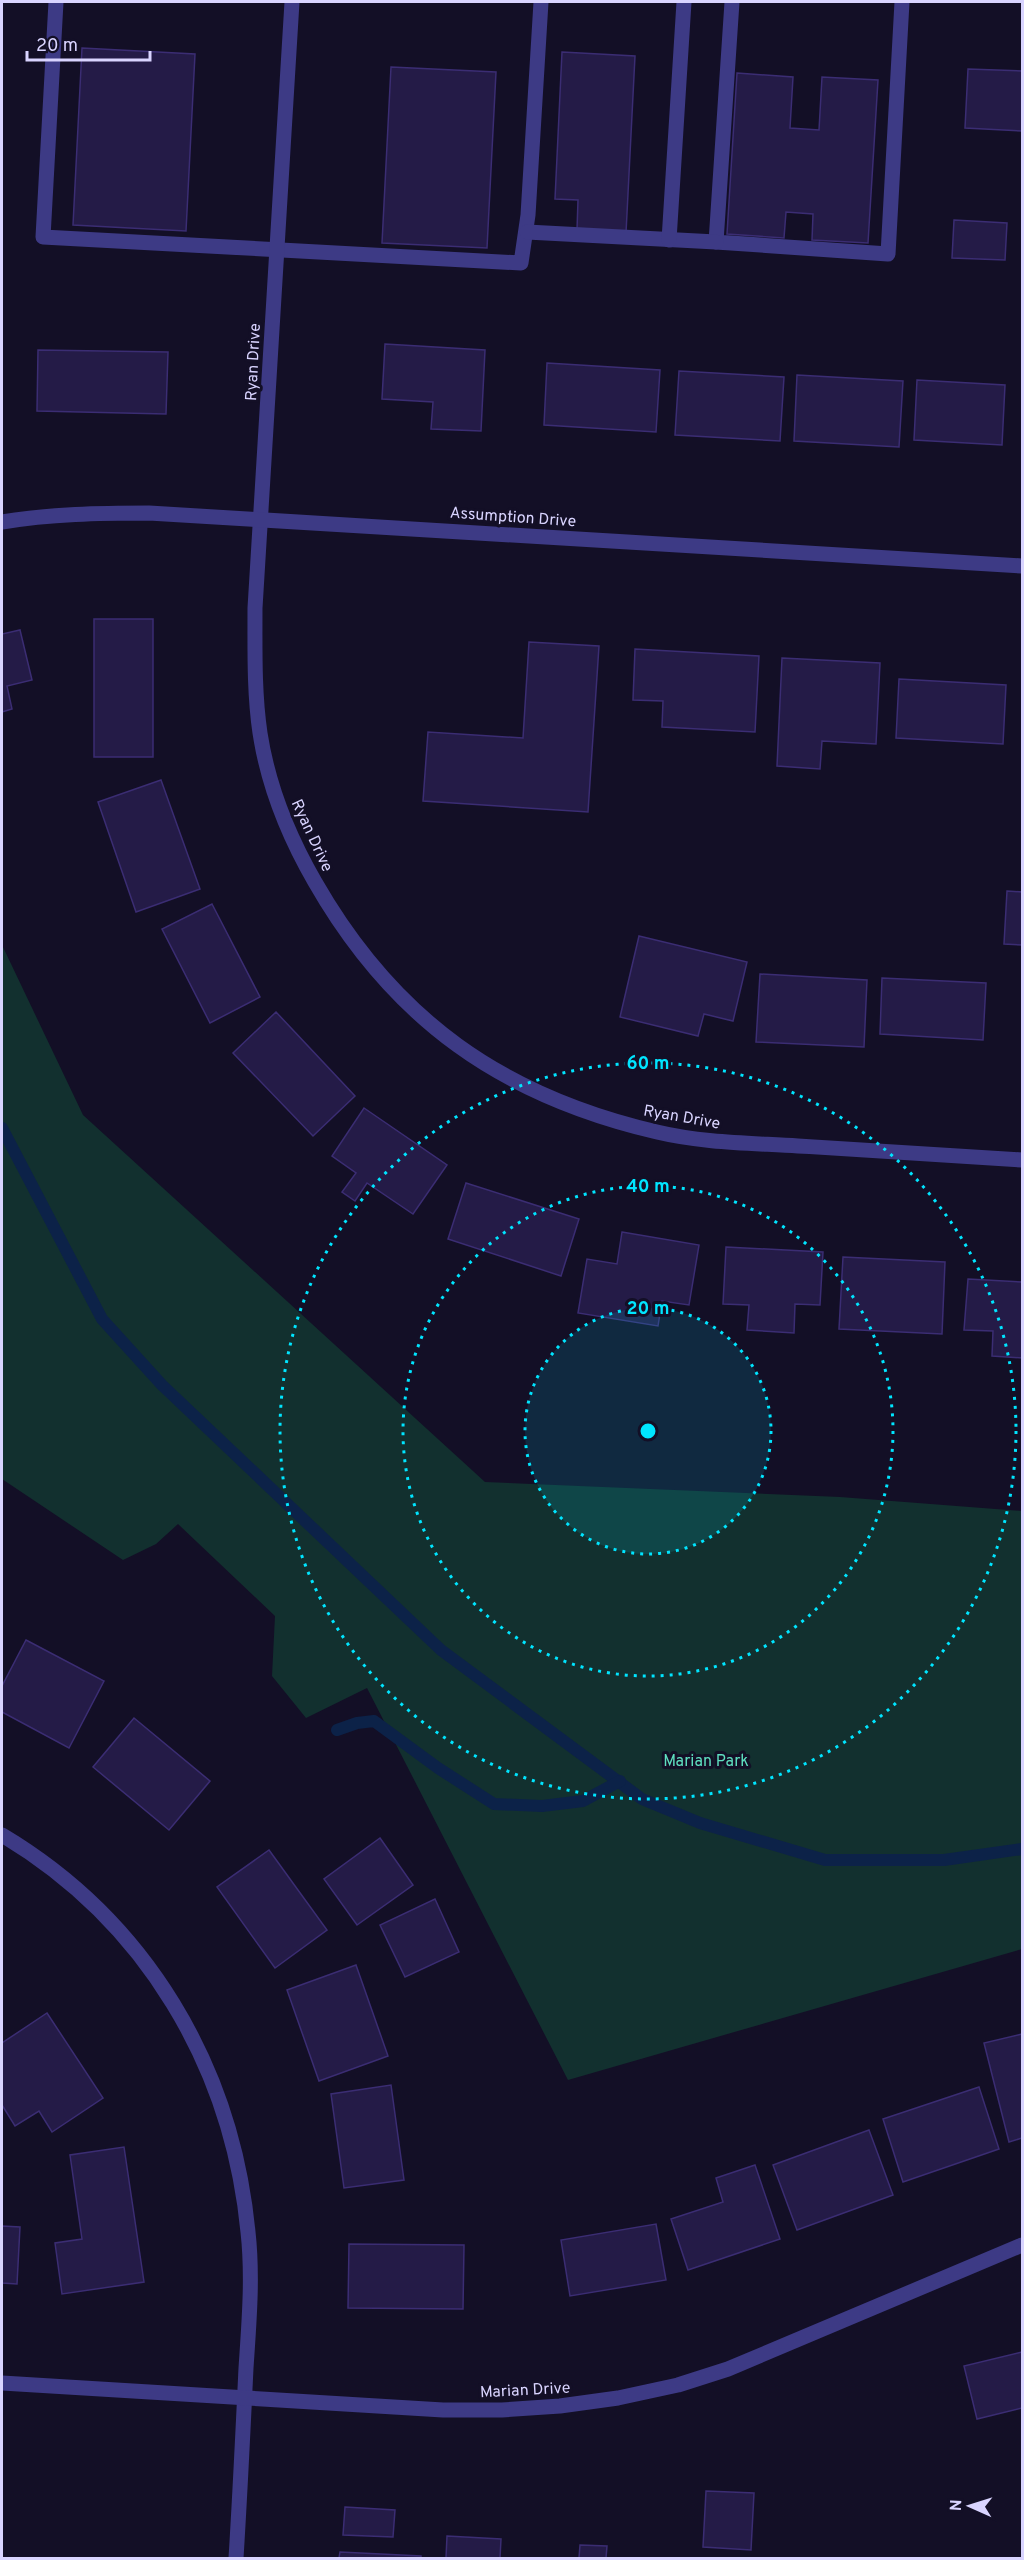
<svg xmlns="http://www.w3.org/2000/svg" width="1024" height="2560" font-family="Overpass,sans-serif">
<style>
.green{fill:#12302f}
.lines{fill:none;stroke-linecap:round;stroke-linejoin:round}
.stream{stroke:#0c2248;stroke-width:12}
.building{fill:#241b47;stroke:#3b2d73;stroke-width:1.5}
.lane{stroke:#3d3a85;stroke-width:15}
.street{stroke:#3d3a85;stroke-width:15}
.ring{fill:none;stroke:#00e5ff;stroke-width:3;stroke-dasharray:3 6}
.labels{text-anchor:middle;stroke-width:6;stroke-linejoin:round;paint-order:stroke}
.street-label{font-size:16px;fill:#d9d4ff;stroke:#130f26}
.park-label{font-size:16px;fill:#5fe0c0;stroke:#130f26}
.centre{fill:#00e5ff;stroke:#130f26;stroke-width:3}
.ring-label{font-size:18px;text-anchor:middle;font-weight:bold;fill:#00e5ff;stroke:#130f26;stroke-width:6;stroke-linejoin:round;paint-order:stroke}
</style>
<rect width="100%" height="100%" fill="#130f26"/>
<path class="green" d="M2 945 83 1115 485 1482 840 1497 1022 1511V1949L568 2080 367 1688 306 1718 272 1676 275 1616 178 1524 156 1544 123 1560 2 1479Z"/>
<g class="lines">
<g class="stream">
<path d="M2 1128 102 1319 162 1385 441 1650 642 1799 700 1823 825 1860H944L1022 1849"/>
<path d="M337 1730 357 1723 374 1721 438 1768 494 1804 542 1806 583 1801 620 1781"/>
</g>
</g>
<g class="building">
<path d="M82 48 195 54 186 231 73 225Z"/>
<path d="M562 52 635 56 626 233 577 230 578 200 555 199Z"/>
<path d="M391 67 496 72 487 248 382 243Z"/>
<path d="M968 69 1022 71V131L965 128Z"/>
<path d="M737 73 793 77 790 128 819 130 822 77 878 80 868 243 812 240 813 214 786 212 784 238 727 234Z"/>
<path d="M954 220 1007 223 1005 260 952 258Z"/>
<path d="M385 344 485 350 481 431 431 429 433 402 382 399Z"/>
<path d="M38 350 168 352 166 414 37 411Z"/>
<path d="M547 363 660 370 656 432 544 425Z"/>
<path d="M679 371 784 377 780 441 675 435Z"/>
<path d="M797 375 903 381 899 447 794 441Z"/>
<path d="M917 380 1005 385 1002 445 914 440Z"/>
<rect x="94" y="619" width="59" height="138"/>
<path d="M20 630 32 680 7 686 12 709 2 712V634Z"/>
<path d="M529 642 599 646 588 812 423 801 428 732 523 738Z"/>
<path d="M635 649 759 656 755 732 662 727 663 701 633 700Z"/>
<path d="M782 658 880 663 876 744 822 741 820 769 777 766Z"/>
<path d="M899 679 1006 685 1003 744 896 738Z"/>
<path d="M161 780 200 889 136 912 98 802Z"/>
<path d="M1007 891 1022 892V945L1004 944Z"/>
<path d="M212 904 260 997 210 1023 162 929Z"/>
<path d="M639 936 747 962 733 1021 704 1014 698 1036 620 1017Z"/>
<path d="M760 974 867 980 864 1047 756 1042Z"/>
<path d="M882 978 986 983 983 1040 880 1034Z"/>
<path d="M276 1012 355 1096 313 1136 233 1053Z"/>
<path d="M364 1108 447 1165 413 1214 367 1183 355 1201 342 1192 356 1173 332 1156Z"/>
<path d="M466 1183 579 1219 561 1276 448 1239Z"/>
<path d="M622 1232 699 1245 689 1305 662 1301 658 1326 578 1313 587 1259 617 1264Z"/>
<path d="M726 1247 823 1252 820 1305 795 1304 794 1333 747 1330 749 1305 723 1304Z"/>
<path d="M843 1257 945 1262 942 1334 839 1329Z"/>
<path d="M968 1279 1022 1282V1358L992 1356 993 1331 964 1330Z"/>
<path d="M26 1640 104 1681 69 1748 2 1712V1686Z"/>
<path d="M134 1718 210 1781 169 1830 93 1767Z"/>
<path d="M380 1838 413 1885 357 1925 324 1879Z"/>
<path d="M269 1850 327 1930 275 1968 217 1887Z"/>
<path d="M435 1899 459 1952 405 1977 380 1925Z"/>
<path d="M356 1965 388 2056 319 2081 287 1990Z"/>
<path d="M47 2013 103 2098 52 2132 39 2111 15 2126 2 2105V2043Z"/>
<path d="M1022 2034V2138L1009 2142 984 2043Z"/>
<path d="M391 2085 404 2180 344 2188 331 2094Z"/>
<path d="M979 2087 999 2149 903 2182 883 2119Z"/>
<path d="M869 2130 893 2195 797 2230 773 2165Z"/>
<path d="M124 2147 144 2282 62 2294 55 2243 82 2239 70 2155Z"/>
<path d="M755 2165 780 2239 688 2270 671 2219 723 2202 716 2178Z"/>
<path d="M656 2224 666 2280 570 2296 561 2240Z"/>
<path d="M2 2226 20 2227 17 2284 2 2283Z"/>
<path d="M349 2244 464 2245 463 2309 348 2308Z"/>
<path d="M1022 2352V2408L977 2419 964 2366Z"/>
<path d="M706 2491 754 2493 751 2550 703 2547Z"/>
<path d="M345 2507 395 2510 393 2537 343 2535Z"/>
<path d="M447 2536 501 2539 500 2558H446Z"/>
<path d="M580 2545 607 2546 606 2558H579Z"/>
<path d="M340 2552 421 2556V2558H339Z"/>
</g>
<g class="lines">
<g class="lane">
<path d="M56 2 43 237 521 263 528 215 541 2"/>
<path d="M732 2 716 242 888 254 902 2"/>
<path d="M527 232 716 242"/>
<path d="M669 240 684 2"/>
</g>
<g class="street">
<path d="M292 2 255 608C255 650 254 692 260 733 268 785 289 837 315 882 394 1020 502 1096 657 1132 703 1143 751 1143 798 1146 873 1150 948 1155 1022 1160"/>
<path d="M2 522C51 514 99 513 149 513L1022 566"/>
<path d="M2 1835C146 1921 232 2066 248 2232 253 2277 249 2323 246 2368 243 2431 240 2495 236 2558"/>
<path d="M2 2383 443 2410H502L560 2406 618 2398 678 2385 728 2369 1022 2245"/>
</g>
</g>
<circle cx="648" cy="1431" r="123" fill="#00e5ff" fill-opacity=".12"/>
<g class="ring">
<circle cx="648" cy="1431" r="123"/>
<circle cx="648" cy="1431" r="245"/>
<circle cx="648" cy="1431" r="368"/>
</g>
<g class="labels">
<g class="street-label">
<text transform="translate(252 362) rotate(-87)" y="6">Ryan Drive</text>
<text transform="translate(513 516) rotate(4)" y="6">Assumption Drive</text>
<text transform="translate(313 835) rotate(65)" y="6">Ryan Drive</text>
<text transform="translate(682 1116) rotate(10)" y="6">Ryan Drive</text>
<text transform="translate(525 2389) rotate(-3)" y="6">Marian Drive</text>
</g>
<g class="park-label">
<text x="706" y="1766">Marian Park</text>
</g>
</g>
<circle cx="648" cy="1431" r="9" class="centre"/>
<g class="ring-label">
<text x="648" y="1069">60 m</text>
<text x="648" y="1192">40 m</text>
<text x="648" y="1314">20 m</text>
</g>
<rect width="1024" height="2560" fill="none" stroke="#d9d4ff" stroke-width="6"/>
<g transform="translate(970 2506) rotate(273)" stroke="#130f26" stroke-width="4.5" paint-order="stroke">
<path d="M0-4.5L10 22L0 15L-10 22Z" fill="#d9d4ff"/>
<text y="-9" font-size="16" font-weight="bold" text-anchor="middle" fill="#d9d4ff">N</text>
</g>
<path d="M27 51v9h123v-9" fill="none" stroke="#d9d4ff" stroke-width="3"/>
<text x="36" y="51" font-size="18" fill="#d9d4ff" stroke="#130f26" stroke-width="4.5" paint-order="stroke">20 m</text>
</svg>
